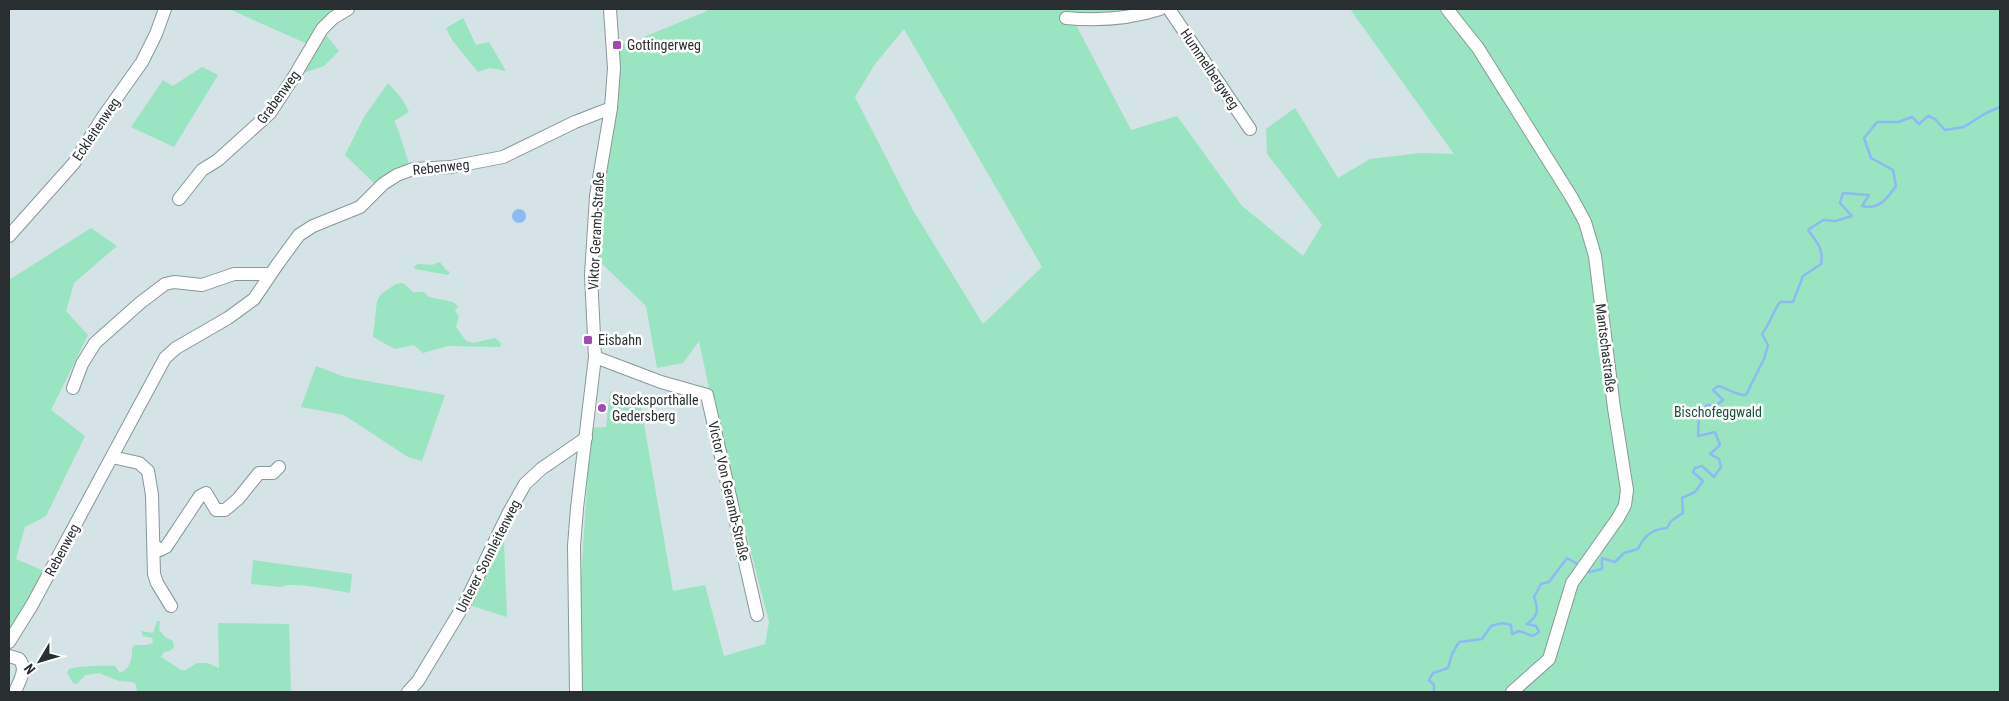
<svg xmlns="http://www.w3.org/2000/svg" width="2009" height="701" font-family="'Roboto Condensed',sans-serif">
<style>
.green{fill:#99e4c1;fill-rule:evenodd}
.water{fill:#8cbbf3}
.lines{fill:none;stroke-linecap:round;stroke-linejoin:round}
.stream{stroke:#8cbbf3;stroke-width:2.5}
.minor-casing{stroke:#88989a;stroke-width:14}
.minor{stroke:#fff;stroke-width:12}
.poi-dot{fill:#a249b4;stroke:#fff;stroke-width:2}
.labels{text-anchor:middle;stroke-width:5;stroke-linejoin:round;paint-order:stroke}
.poi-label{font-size:14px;fill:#292f30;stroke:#fff;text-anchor:start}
.street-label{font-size:14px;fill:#292f30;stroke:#fff}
.park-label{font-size:14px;fill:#16553d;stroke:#fff}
</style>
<rect width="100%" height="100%" fill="#d3e3e6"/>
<g class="green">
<path d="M229 9H341L322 21 326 35 339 51 324 66 303 73 312 46Z"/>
<path d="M706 9H1136L1075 23 1131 130 1177 116 1242 206 1303 256 1322 225 1267 154 1266 129 1295 108 1338 178 1370 159 1420 153 1454 154 1350 9H2000V692H582L581 579 591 428 606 427 610 391 640 401 673 591 705 585 724 656 765 644 769 622 711 397 699 341 683 363 657 368 646 306 598 260 602 197 616 110 618 45 627 44 707 11ZM904 29 1042 267 983 324 914 212 855 97 875 64Z"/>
<path d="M463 18 476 45 489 42 506 71 490 68 478 72 452 40 446 28Z"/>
<path d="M202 67 218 75 174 147 131 127 163 80 173 86Z"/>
<path d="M388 83 402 99 409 112 394 121 398 129 409 164 376 185 345 155 364 117Z"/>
<path d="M91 228 117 246 74 283 66 311 88 335 51 410 85 436 46 516 25 527 16 559 49 573 9 633V280Z"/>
<path d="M440 262 446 270 450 272 448 275 415 269 414 267 418 264 432 265Z"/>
<path d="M403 283 413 292H424L429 297 453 302 458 306 455 311 459 316 456 327 466 341 473 343 495 338 501 343 500 347 448 346 423 353 414 345 395 349 373 337 377 301 381 294 396 284Z"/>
<path d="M316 366 345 377 445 395 422 461 408 457 344 415 301 407Z"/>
<path d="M501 540 504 543 507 617 469 605Z"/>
<path d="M253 560 352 574 350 593C336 591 291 581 281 587L251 584Z"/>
<path d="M157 621H160L159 630 165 637 173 641 174 647 170 651 164 652 161 657 181 670H186L197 663H207L219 668 218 623 289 624 291 692H137L136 684 132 682 119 681 99 673 85 675 77 684 73 683 67 673 69 669C76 666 107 665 115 666L120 673C130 669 133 658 132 648L135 645H147L153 643 152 638 143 636 141 631 153 633Z"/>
</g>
<circle class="water" cx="519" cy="216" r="7"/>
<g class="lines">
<g class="stream">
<path d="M1586 569 1589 572 1602 569V558L1615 562 1624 553 1638 549C1644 536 1652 529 1667 528L1671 521 1683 513 1682 498 1695 492 1703 481 1693 472 1695 468 1702 466 1714 477 1721 467 1719 459 1710 454 1720 445 1715 432 1698 436 1699 414 1707 405 1715 406 1723 400 1713 390 1718 386C1728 388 1736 396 1746 395L1764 359 1768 345 1762 334C1770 324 1772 313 1780 302H1793L1803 276 1821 264C1824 249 1817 242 1808 230L1823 220 1835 221 1852 216 1840 203 1843 193 1869 195 1862 206C1879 210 1887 199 1896 186L1893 170 1871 158 1864 138 1877 122H1898L1912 117 1919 124 1928 116 1935 119 1945 130 1964 127 1986 113 2000 107"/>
<path d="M1434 692V685L1429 680 1433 673 1448 668 1452 654 1459 642 1482 639 1491 626 1502 623 1511 625 1512 634 1519 631 1533 636 1539 632 1536 626 1527 624C1538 616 1539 610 1534 597L1541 584 1549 582 1567 558 1579 565"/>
</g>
<g class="minor-casing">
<g id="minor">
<path d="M1169 9 1250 129"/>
<path d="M1447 9 1478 48 1572 198 1585 222 1595 256 1614 408 1627 490 1625 505 1618 518 1572 583 1549 659 1512 692"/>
<path d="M1066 18C1098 21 1129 19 1160 9"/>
<path d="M179 199 202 170 218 160 270 113 295 75 322 29 333 18 348 9"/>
<path d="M9 236 74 163 103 117 142 62 156 34 165 9"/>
<path d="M595 357 661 382 707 395 757 615"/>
<path d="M73 388 82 364 95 343 140 303 165 284 174 282 202 285 234 274H270"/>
<path d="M112 457 139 463 148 471 152 495 154 574 157 583 171 606"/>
<path d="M154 545 160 550 166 547 200 496 206 493 216 510H225L238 499 259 473H273L279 467"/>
<path d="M9 642 32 605 165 358 176 348 228 318 254 299 277 265 299 235 313 226 360 207 383 184 397 175 413 169 451 167 503 157 575 122 611 108"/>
<path d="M9 656 19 659C28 669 19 681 15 692"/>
<path d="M408 692 418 681 465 603 508 514 525 484 541 469 586 438"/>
<path d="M576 692 574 546 577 508 595 357 591 275 596 196 611 108 614 68 610 9"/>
</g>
</g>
<use href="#minor" class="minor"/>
</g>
<g class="poi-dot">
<rect x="612" y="40" width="10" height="10" rx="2.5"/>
<rect x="583" y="335" width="10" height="10" rx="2.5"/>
<circle cx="602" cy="408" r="5"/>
</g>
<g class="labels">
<g class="poi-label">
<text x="627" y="50">Gottingerweg</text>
<text x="598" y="345">Eisbahn</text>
<text x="612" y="405">Stocksporthalle<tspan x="612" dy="16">Gedersberg</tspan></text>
</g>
<g class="street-label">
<text transform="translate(1210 69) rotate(56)" y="5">Hummelbergweg</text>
<text transform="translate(278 97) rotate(-54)" y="5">Grabenweg</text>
<text transform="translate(96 129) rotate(-56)" y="5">Eckleitenweg</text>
<text transform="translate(441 167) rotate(-6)" y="5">Rebenweg</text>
<text transform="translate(596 231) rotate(-87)" y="5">Viktor Geramb-Straße</text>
<text transform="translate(1606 348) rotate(83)" y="5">Mantschastraße</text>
<text transform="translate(729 491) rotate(77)" y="5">Victor Von Geramb-Straße</text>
<text transform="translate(62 550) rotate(-62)" y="5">Rebenweg</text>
<text transform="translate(488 556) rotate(-63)" y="5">Unterer Sonnleitenweg</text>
</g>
<g class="park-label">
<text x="1718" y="417">Bischofeggwald</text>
</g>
</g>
<rect width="2009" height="701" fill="none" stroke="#292f30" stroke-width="20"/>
<g transform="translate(40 661) rotate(232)" stroke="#ffffff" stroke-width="4" paint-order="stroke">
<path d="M0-4L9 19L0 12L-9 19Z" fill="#292f30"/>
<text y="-8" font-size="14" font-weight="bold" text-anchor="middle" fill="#292f30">N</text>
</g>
</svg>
